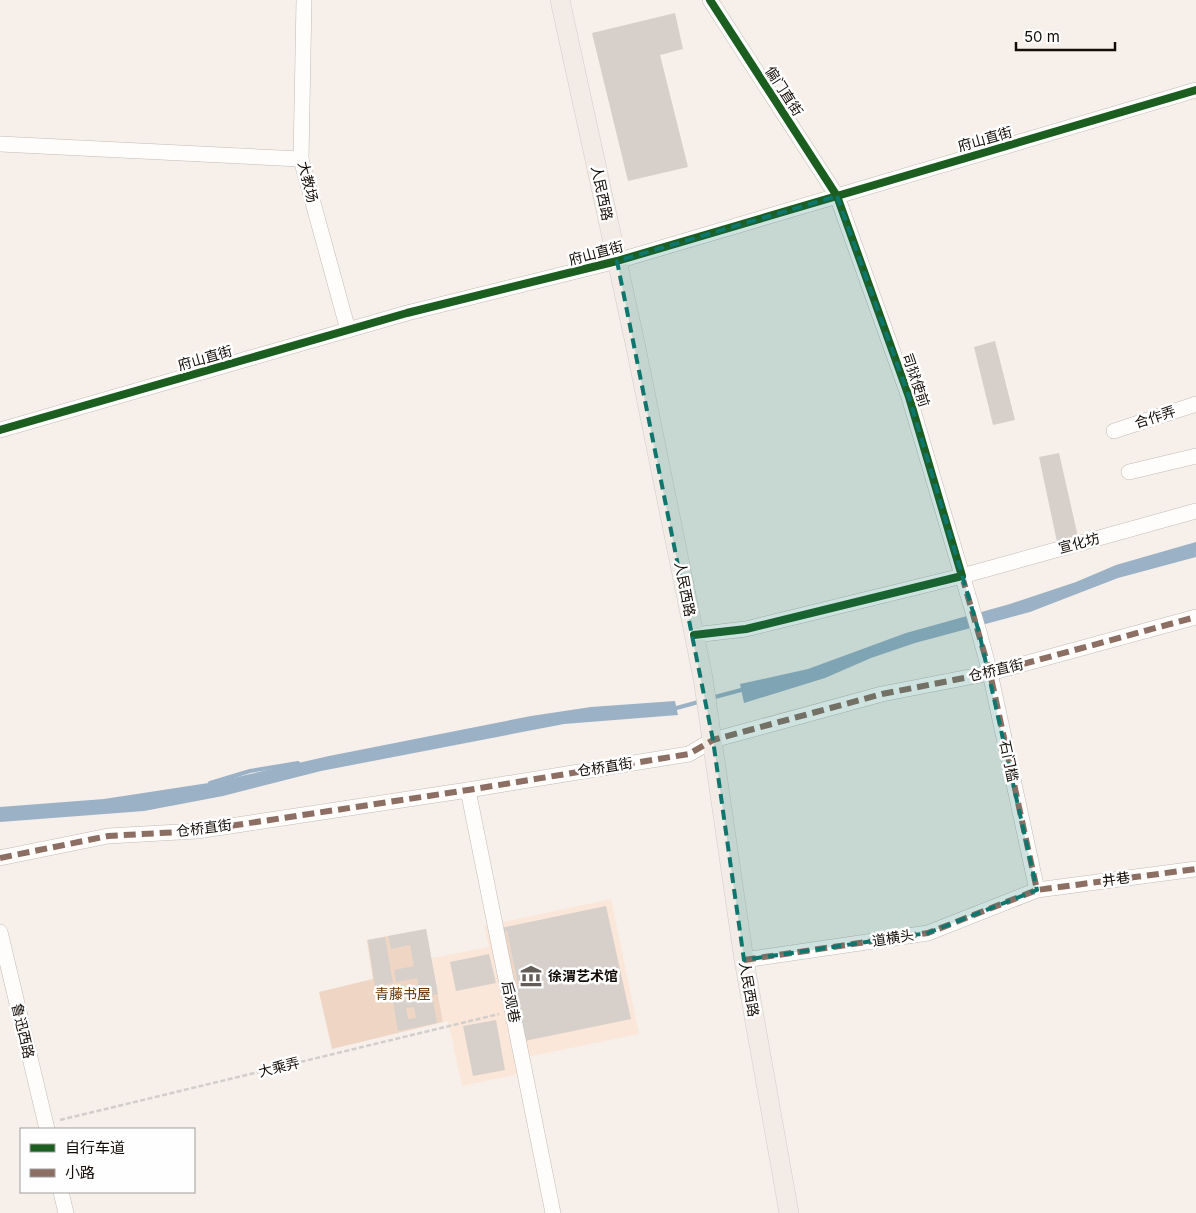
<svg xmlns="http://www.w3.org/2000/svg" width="1196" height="1213" font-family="Inter,'Noto Sans SC',sans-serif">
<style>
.built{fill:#fbe7d9}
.green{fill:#efd6c4}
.water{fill:#9bb1c6}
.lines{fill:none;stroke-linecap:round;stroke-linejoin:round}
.stream{stroke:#9bb1c6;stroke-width:4}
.building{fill:#d7d0ca;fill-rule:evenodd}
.minor-casing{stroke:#c2bbb5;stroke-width:16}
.major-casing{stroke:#d1cecb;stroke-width:20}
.path{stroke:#d1cecc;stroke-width:2.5;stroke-dasharray:5 2.5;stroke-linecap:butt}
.minor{stroke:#fefdfc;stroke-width:15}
.major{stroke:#f2ebe6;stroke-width:19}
.quiet{stroke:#8d6e63;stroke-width:6;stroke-dasharray:12 6;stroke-linecap:butt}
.cycleway-casing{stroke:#fefefe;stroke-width:11}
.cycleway{stroke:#1b5e20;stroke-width:8}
.marked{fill:#0f766e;fill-opacity:0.2;stroke:#0f766e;stroke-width:4;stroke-dasharray:10 6;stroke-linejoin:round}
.labels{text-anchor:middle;stroke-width:5;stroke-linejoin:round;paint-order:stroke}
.street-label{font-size:14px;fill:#140d08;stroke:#fefefe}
.poi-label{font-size:14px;font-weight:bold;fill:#140d08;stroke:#fefefe;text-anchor:start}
.park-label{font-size:14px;fill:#663503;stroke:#fefefe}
</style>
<rect width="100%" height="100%" fill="#f6efea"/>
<path class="built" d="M611 899 639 1034 527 1057 529 1072 462 1086 448 1021 443 1022 432 958 489 947 484 926Z"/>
<g class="green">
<path d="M426 929 443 1022 332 1049 319 992 373 979 367 940Z"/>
<path d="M507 931 518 986 515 987 504 932Z"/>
</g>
<g class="water">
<path d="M1196 542V557L1118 578 1030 612 915 643 871 658 825 678 744 703 740 684 808 669 906 633 1010 604 1076 582 1116 565Z"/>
<path d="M675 701 678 715 564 724 321 771 223 796 144 811 0 822V807L104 799 215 782 329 756 531 716 591 707Z"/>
</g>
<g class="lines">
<g class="stream">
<path d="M711 698 745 689"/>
<path d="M673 709 702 701"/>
<path d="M210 783 250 771 298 763"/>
</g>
</g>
<g class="building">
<path d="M675 13 683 49 660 55 688 167 628 181 592 33Z"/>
<path d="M995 341 1015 420 993 425 974 347Z"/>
<path d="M1059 453 1078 537 1057 542 1039 457Z"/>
<path d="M606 906 631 1019 525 1041 514 987 518 986 507 931 504 932 501 928Z"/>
<path d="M426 929 438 994 432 995 437 1023 398 1031 393 1002 420 997 417 978 396 982 394 970 414 966 410 945 391 949 388 936ZM414 1007 416 1018 408 1019 406 1008Z"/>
<path d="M385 937 393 983 375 986 368 940Z"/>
<path d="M489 954 496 983 456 991 450 962Z"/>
<path d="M496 1020 505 1070 473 1076 463 1026Z"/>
</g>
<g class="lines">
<g class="minor-casing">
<g id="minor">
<path d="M304 0 301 159 348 330"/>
<path d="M710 0 837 196 909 397 979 632 990 673 1037 890"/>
<path d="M0 144 301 159"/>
<path d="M0 430 407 313 617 261 1196 90"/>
<path d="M1114 431 1196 404"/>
<path d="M1129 472 1196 456"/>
<path d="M694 635 746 629 962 576 1196 511"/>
<path d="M468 790 553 1213"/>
<path d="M0 858 108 836 197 831 468 790 689 754 713 740 882 694 990 673 1196 617"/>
<path d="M0 932 47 1129"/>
<path d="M744 960 928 933 1037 890 1196 869"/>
<path d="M61 1192 66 1213"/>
</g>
</g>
<g class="major-casing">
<path id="major" d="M560 0 635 343 703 678 744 960 789 1213"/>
</g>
<path class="path" d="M60 1120 499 1014"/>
<use href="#minor" class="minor"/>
<use href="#major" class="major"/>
<g class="quiet">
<path d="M962 576 990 673 1037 890"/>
<path d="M0 858 108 836 197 831 468 790 689 754 713 740 882 694 990 673 1196 617"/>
<path d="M744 960 928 933 1037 890 1196 869"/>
</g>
<g class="cycleway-casing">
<g id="cycleway">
<path d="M0 430 407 313 617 261 1196 90"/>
<path d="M694 635 746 629 962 576 909 397 837 196 710 0"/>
</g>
</g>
<use href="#cycleway" class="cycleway"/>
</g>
<path class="marked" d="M837 196 909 397 979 632 1037 890 928 933 744 960 713 740 617 261Z"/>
<defs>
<g id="museum-bare" transform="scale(1.725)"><path d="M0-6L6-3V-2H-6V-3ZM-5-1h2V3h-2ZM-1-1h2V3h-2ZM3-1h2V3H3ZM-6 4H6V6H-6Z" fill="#635c57" stroke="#fefefe" stroke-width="2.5" paint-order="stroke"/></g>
</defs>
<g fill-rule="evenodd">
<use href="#museum-bare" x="531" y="976"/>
</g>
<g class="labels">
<g class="street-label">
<text transform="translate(784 91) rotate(57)" y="5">偏门直街</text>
<text transform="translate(985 139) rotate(-16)" y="5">府山直街</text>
<text transform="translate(308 182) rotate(76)" y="5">大教场</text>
<text transform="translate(602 193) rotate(78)" y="5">人民西路</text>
<text transform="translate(596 253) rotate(-15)" y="5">府山直街</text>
<text transform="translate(205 358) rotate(-16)" y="5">府山直街</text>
<text transform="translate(916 380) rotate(71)" y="5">司狱使前</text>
<text transform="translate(1155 417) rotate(-18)" y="5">合作弄</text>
<text transform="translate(1079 543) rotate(-15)" y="5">宣化坊</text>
<text transform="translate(685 589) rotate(79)" y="5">人民西路</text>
<text transform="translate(996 670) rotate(-13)" y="5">仓桥直街</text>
<text transform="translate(1009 761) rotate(78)" y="5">石门槛</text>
<text transform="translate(605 767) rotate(-9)" y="5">仓桥直街</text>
<text transform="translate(204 828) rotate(-7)" y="5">仓桥直街</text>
<text transform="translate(1116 879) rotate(-8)" y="5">井巷</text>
<text transform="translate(893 938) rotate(-9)" y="5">道横头</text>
<text transform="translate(749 989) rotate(80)" y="5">人民西路</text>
<text transform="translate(511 1002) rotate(79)" y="5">后观巷</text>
<text transform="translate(23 1031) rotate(77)" y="5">鲁迅西路</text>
<text transform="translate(279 1067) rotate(-14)" y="5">大乘弄</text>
</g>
<g class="poi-label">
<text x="548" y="981">徐渭艺术馆</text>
</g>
<g class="park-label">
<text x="403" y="999">青藤书屋</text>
</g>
</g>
<rect x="20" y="1128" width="175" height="65" fill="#fefefe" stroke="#a09e9c"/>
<rect x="30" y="1144" width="25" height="8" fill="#1b5e20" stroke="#a09e9c"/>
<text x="65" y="1153" font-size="15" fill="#140d08">自行车道</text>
<rect x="30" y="1169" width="25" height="8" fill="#8d6e63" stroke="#a09e9c"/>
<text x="65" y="1178" font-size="15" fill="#140d08">小路</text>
<path d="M1016 42v8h99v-8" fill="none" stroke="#140d08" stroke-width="2.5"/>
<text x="1024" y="42" font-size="15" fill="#140d08" stroke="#fefefe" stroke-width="4" paint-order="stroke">50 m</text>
</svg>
